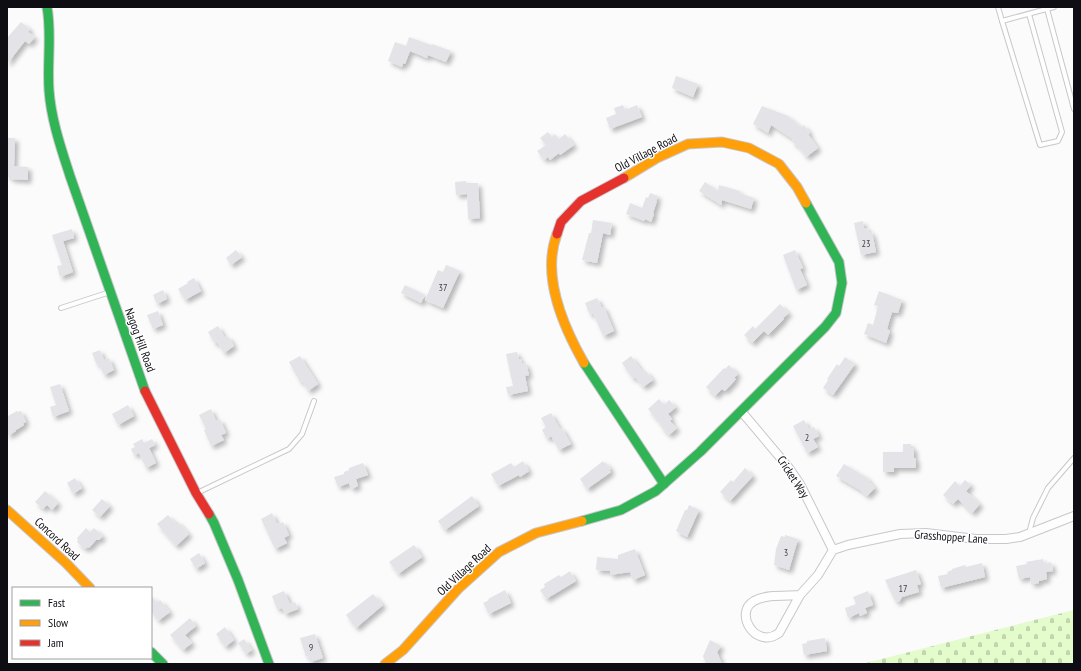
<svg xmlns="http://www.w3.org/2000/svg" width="1081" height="671" font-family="'PT Sans Narrow',sans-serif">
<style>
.cemetery{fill:url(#cemetery-stones)}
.building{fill:#e4e3e8;filter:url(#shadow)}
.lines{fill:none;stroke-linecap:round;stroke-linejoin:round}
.lane-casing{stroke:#c8c7cb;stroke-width:6}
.street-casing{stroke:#c8c7cb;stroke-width:10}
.fast-casing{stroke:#c8c7cb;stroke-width:11}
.slow-casing{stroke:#c8c7cb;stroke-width:11}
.jam-casing{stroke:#c8c7cb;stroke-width:11}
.lane{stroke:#fefefe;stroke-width:4}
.street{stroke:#fefefe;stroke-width:8}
.fast{stroke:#30b455;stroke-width:9}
.slow{stroke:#ff9f0a;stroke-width:9}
.jam{stroke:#e5322d;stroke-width:9}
.labels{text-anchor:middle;stroke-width:3;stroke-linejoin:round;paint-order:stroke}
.number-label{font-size:10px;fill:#444249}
.street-label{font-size:12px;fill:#0f0d14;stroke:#fff}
</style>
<defs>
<pattern id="cemetery-stones" width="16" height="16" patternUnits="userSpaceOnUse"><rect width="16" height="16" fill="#e4fbcb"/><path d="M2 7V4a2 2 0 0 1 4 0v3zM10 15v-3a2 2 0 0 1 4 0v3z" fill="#c2d6ad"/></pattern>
<filter id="shadow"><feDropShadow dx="3.5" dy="3.5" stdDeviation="2" flood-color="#0004"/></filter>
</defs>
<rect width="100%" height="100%" fill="#fbfbfb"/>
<path class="cemetery" d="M1074 610V664H862Z"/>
<g class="building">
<path d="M21 22 30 29 28 32 35 37 29 44 25 41 7 64V38Z"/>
<path d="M409 37 431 45 432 44 451 51 446 62 428 55 427 58 410 51 405 64 403 63 402 67 388 61 395 42 406 46Z"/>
<path d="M676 76 698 84 693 97 672 88Z"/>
<path d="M623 105 625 110 637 105 642 117 610 129 606 118 616 114 614 108Z"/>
<path d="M762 106 788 116 801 127 804 125 810 133 808 134 818 148 806 157 798 146 792 142 793 139 771 125 768 133 753 124Z"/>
<path d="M548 132 552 137 555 134 559 139 565 134 574 145 560 155 559 153 550 160 548 157 544 160 537 151 546 145 540 138Z"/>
<path d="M7 138H15L14 166 28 167V180L11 179V177H7Z"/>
<path d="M466 181V183H478L480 218 468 219 467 194 456 195 455 182Z"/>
<path d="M705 182 718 191 719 185 740 191 739 193 754 198 751 209 722 200 721 205 699 191Z"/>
<path d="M650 193 658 196 656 201H657L653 213 654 214 651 222 645 219 644 221 626 214 630 203 642 208 646 197 648 198Z"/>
<path d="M593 220 612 223 610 235 603 233 597 263 582 260 589 233H591Z"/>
<path d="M863 221 864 228H868L869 233 872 232 876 252 861 255 854 223Z"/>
<path d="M72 229 74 238 63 241 73 272 60 277 57 266 62 265 52 235Z"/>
<path d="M236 250 242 257 231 265 226 258Z"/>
<path d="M795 250 803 268 800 269 807 285 796 290 783 255Z"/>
<path d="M446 265 460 271 443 308 425 300 438 270 443 272Z"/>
<path d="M194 278 201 291 185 300 178 289 188 283 187 282Z"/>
<path d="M405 285 425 295 421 303 401 293Z"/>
<path d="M163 290 167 299 157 304 153 295Z"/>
<path d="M879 291 902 300 898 313 892 312 887 329 890 331 886 343 864 334 868 323 873 325 878 306 874 305Z"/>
<path d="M597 298 602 308 604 307 614 331 603 336 593 313 590 315 585 303Z"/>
<path d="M780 304 789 313 783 318 784 319 768 335 764 331 752 343 744 335 753 326 755 329Z"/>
<path d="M158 311 163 325 153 329 147 315Z"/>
<path d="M218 326 225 338 228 336 234 346 224 353 217 342 215 344 208 332Z"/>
<path d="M100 350 104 360 109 358 114 370 104 375 99 364 97 365 92 353Z"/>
<path d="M517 352 519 359H521L522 364 526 363 529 375 525 376 528 391 508 395 506 387 513 386 506 354Z"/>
<path d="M300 356 318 384 308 391 302 381 300 382 289 362Z"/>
<path d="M631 356 643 372 646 371 653 380 643 387 635 377 633 379 622 363Z"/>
<path d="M845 357 855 364 833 395 823 388 828 380 827 379 837 364 839 366Z"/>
<path d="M729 365 738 374 734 378 736 379 725 391 722 389 715 396 706 387 724 368 725 369Z"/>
<path d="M60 384 69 411 53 417 50 407 56 405 50 387Z"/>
<path d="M659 399 664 405 669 400 676 407 668 414 672 419 670 421 677 428 669 435 661 427 662 426 648 409Z"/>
<path d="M128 405 134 416 118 425 112 414Z"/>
<path d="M211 409 216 421 220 419 226 433 221 435 224 440 211 446 204 430 206 429 199 415Z"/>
<path d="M17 411 18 412 21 411 26 422 23 423 24 425 16 430V431L7 436V414L8 416Z"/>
<path d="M551 413 560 429 562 428 571 444 559 450 551 436 547 439 542 430 546 427 541 418Z"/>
<path d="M804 420 809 429 814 427 819 436 813 439 818 447 807 453 793 426Z"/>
<path d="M142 439 144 443 152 439 155 445 149 448 156 463 146 468 139 453 134 455 131 449 135 447 133 444Z"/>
<path d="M903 444H911V448H914V458H916V468H894V472H883V452H903Z"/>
<path d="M523 461 529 471 520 477 519 475 498 486 491 474 511 463 514 467Z"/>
<path d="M603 461 604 463 605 462 611 469 609 470 611 472 587 489 580 479Z"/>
<path d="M363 463 368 475 356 479 358 486 351 489 349 483 338 487 334 477 344 474V472L349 470V468Z"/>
<path d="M844 464 866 477 875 488 867 496 860 490 836 476Z"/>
<path d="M745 468 753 476 730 501 720 492 731 480 733 482Z"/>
<path d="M75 478 82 488 73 494 67 483Z"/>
<path d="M965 480 971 485 966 491 980 504 972 513 958 499 953 504 943 495 955 481 960 486Z"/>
<path d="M45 491 58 503 52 510 47 505 43 509 35 502Z"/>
<path d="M472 496 479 506 445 530 438 521Z"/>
<path d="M102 499 110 506 100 517 92 510Z"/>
<path d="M689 505 699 510 687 537 676 531 685 510H687Z"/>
<path d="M272 513 277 524 283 522 289 535 284 538 287 543 275 549 261 519Z"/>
<path d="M168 515 175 523 177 521 189 534 176 546 157 524Z"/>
<path d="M86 528 90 532 94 528 103 536 99 540H96L89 548 88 547 85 549 77 542 78 540 77 538Z"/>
<path d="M785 535 798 539 789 570 774 565 776 549 781 536 785 537Z"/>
<path d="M414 545 422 557 398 574 389 562Z"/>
<path d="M635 549 645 575 633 580 630 572 610 575V571L596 570 597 557 618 559V555Z"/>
<path d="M199 553 205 563 196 569 190 559Z"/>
<path d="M1043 559 1044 564 1051 562 1053 571 1046 572 1047 579 1039 581V583L1031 584 1030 577 1019 579 1016 566 1027 564 1026 562Z"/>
<path d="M982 563 985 577 941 588 938 576 948 574 947 572 952 570V569L965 565 966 567Z"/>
<path d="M916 570 921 584 917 585 919 592 902 597 899 602 895 601 885 580Z"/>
<path d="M570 571 576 581 546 599 540 590 545 587 544 584 559 575 561 577Z"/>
<path d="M505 590 511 603 489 614 483 603 489 600 488 599Z"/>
<path d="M284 591 290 604 295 602 298 609 285 614 282 608 277 609 272 596Z"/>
<path d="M868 591 873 605 865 608 867 613 860 616 859 613 848 618 845 608 856 604 853 597Z"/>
<path d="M373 594 383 605 356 628 346 615Z"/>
<path d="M151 595 157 603 160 600 170 612 158 621 151 611Z"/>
<path d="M190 618 196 626 185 635 192 643 183 650 170 635Z"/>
<path d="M225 627 234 640 225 647 216 634Z"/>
<path d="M315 634 323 658 310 662 308 656 306 657 300 638Z"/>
<path d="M825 638 827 651 804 655 802 644 807 643V641Z"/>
<path d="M244 639 252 650 246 654 238 643Z"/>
<path d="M710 640 721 646 717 652 722 664H706L703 656Z"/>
</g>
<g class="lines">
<g class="lane-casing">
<g id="lane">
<path d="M998 7 1002 21 1054 7"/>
<path d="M1047 9 1074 109"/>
<path d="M1002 21 1040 145 1058 141 1062 132 1029 14"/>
<path d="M61 308 110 292"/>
<path d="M197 493 289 449 302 434 314 401"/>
<path d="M1029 533 1033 518 1048 488 1074 458"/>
</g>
</g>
<g class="street-casing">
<g id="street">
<path d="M741 411 789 468 800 484 833 550"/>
<path d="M800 595C786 596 767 594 754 601 733 613 756 650 779 633L800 595 818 575 833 550 848 545 900 534 926 533 976 539H1006L1020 537 1074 516"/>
</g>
</g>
<g class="fast-casing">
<g id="fast">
<path d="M47 7C52 34 47 62 49 90 51 119 61 148 70 176L145 391"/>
<path d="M584 363 664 484"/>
<path d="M209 514 214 523 238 580 269 664"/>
<path d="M582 521 621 510 656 491 700 452 825 327 836 313 842 283 839 262 806 203"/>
<path d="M151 652 163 664"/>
</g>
</g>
<g class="slow-casing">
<g id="slow">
<path d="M624 178 657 158 688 144 722 142 749 148 779 164 797 187 806 203"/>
<path d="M557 234C541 276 563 326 584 363"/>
<path d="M7 510 66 563 90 588"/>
<path d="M385 664 403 650 458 589 499 552 536 533 582 521"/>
</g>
</g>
<g class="jam-casing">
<g id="jam">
<path d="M557 234 561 222 581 201 624 178"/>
<path d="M145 391 196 493 209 514"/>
</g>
</g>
<use href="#lane" class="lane"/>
<use href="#street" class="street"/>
<use href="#fast" class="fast"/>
<use href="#slow" class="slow"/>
<use href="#jam" class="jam"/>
</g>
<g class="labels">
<g class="number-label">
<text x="866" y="247">23</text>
<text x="443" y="291">37</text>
<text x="807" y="441">2</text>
<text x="786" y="556">3</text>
<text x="903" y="592">17</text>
<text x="311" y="651">9</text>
</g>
<g class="street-label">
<text transform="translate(646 153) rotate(-28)" y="4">Old Village Road</text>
<text transform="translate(140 340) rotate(70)" y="4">Nagog Hill Road</text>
<text transform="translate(793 477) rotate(57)" y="4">Cricket Way</text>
<text transform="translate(951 537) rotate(4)" y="4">Grasshopper Lane</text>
<text transform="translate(57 539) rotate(43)" y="4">Concord Road</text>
<text transform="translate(464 570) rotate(-43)" y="4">Old Village Road</text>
</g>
</g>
<rect width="1081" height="671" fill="none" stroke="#0f0d14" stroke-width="16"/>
<rect x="12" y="587" width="140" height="72" fill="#ffffff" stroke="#9f9ea1"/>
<rect x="20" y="600" width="20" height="6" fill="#30b455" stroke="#9f9ea1"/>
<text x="48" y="607" font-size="12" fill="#0f0d14">Fast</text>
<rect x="20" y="620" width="20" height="6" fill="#ff9f0a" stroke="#9f9ea1"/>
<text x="48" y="627" font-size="12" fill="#0f0d14">Slow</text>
<rect x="20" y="640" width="20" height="6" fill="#e5322d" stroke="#9f9ea1"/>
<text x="48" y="647" font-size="12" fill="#0f0d14">Jam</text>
</svg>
